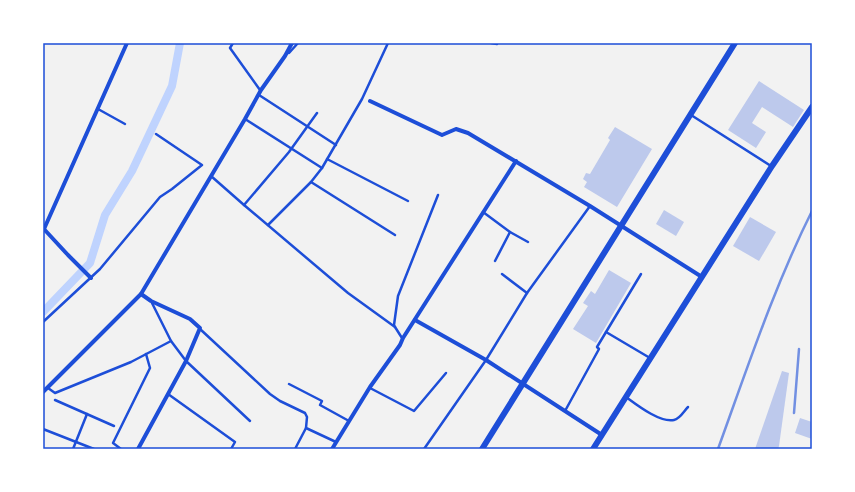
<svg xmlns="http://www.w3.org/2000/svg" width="855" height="492" font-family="Figtree,sans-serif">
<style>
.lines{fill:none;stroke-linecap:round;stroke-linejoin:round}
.canal{stroke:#bfd3fe;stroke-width:8}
.building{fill:#bdc9ec}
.service{stroke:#1d4ed8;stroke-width:2.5}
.minor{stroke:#1d4ed8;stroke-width:4}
.tertiary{stroke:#1d4ed8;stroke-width:6}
.rail{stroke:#7290e2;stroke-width:2.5}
.neatline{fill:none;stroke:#1d4ed8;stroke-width:1.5}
</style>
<rect width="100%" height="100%" fill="#f2f2f2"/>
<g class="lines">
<path class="canal" d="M43 312 90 263 105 215 132 171 172 86 180 43"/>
</g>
<g class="building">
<path d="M759 81 804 110 793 127 762 107 752 123 766 132 756 148 728 130Z"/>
<path d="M615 127 652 149 617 207 584 187 587 182 583 179 586 173 590 174 610 140 608 138Z"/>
<path d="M664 210 684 222 676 236 656 224Z"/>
<path d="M750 217 776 232 759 261 733 246Z"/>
<path d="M609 270 631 283 596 343 573 329 588 306 583 303 591 291 595 294Z"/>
<path d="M782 371 789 373 779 446 778 449H755Z"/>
<path d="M800 418 812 422V439L795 433Z"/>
</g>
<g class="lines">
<g class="service">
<path d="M233 43 230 48 260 90"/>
<path d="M491 43 497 44"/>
<path d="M289 53 298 43"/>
<path d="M259 95 336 145"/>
<path d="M98 109 125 124"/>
<path d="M691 115 771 166"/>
<path d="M245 119 322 168"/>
<path d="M327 159 408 201"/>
<path d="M211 176 244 205 348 293 395 327 402 338"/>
<path d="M311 182 395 235"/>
<path d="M244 205 289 152 317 113"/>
<path d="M483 212 510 232 528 242"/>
<path d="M268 225 311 182 322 168 362 99 388 43"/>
<path d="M495 261 510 232"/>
<path d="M502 274 527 293"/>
<path d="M152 303 171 341 186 361 250 421"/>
<path d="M43 322 100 269 160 197 172 189 202 165 156 134"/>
<path d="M395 327 394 325 398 296 438 195"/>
<path d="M200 329 270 394 280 401 305 413 307 417 306 428 336 442"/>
<path d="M606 332 650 358"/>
<path d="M289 384 322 401 320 405 349 421"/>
<path d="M48 388 55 393 131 362 171 341"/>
<path d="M370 388 414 411 446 373"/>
<path d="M168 394 235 442 231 449"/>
<path d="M626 397C637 405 660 423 674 420 680 419 684 411 688 407"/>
<path d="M55 400 114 426"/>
<path d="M565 411 599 349 597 347 641 274"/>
<path d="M43 429 94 449"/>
<path d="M73 449 87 414"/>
<path d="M121 449 113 443 150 368 146 354"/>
<path d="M295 449 306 428"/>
<path d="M424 449 486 360 527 293 590 206"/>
</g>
<g class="minor">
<path d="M370 101 442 135 456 129 468 133 590 206 702 277"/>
<path d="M43 228 68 255 91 278"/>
<path d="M44 229 127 43"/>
<path d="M415 320 486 360 602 435"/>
<path d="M43 392 141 294 245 119 261 90 285 56 292 43"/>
<path d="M138 449 186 361 200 328 190 319 151 301 141 294"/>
<path d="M332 449 370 387 400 345 403 338 516 161"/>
</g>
<g class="tertiary">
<path d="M482 449 735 43"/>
<path d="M593 449 772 166 812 107"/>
</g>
<g class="rail">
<path d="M794 413 799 349"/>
<path d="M718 449C747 369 774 287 812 211"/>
</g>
</g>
<rect width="855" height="492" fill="none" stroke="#ffffff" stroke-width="88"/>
<rect x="44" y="44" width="767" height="404" class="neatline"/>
</svg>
